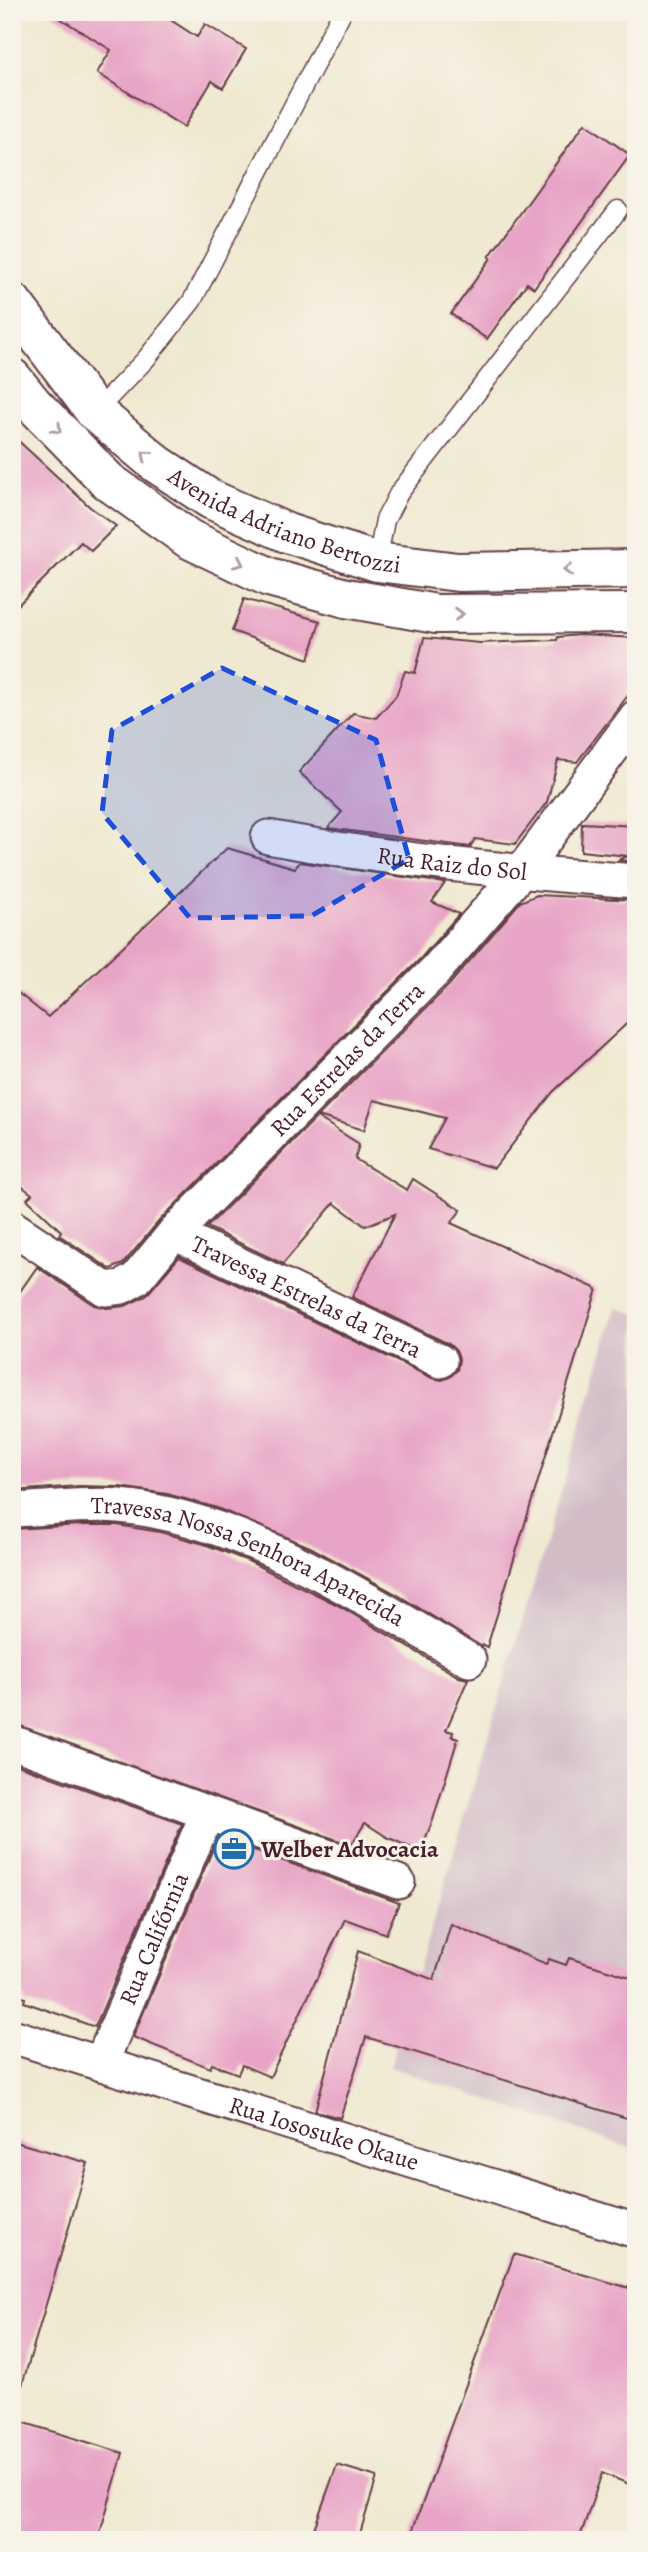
<svg xmlns="http://www.w3.org/2000/svg" width="648" height="2552" font-family="Alegreya,serif">
<style>
.industrial{fill:#d2bdc7}
.building{fill:#e8a4c6}
.lines{fill:none;stroke-linecap:round;stroke-linejoin:round}
.service-casing{stroke:#633d44;stroke-width:21}
.minor-casing{stroke:#633d44;stroke-width:37}
.secondary-casing{stroke:#633d44;stroke-width:42}
.service{stroke:#fff;stroke-width:18}
.minor{stroke:#fff;stroke-width:33}
.secondary{stroke:#fff;stroke-width:38}
.oneway{stroke:#ae9aa0}
.marked{fill:#1d4ed8;fill-opacity:0.2;stroke:#1d4ed8;stroke-width:5;stroke-dasharray:14 9;stroke-linejoin:round}
.labels{text-anchor:middle;stroke-width:6;stroke-linejoin:round;paint-order:stroke}
.street-label{font-size:24px;fill:#4a1f2b;stroke:#f7f3e8}
.poi-label{font-size:24px;font-weight:bold;fill:#4a1f2b;stroke:#f7f3e8;text-anchor:start}
</style>
<rect width="100%" height="100%" fill="#f7f3e8"/>
<filter id="ink" filterUnits="userSpaceOnUse"><feTurbulence type="fractalNoise" baseFrequency=".0143" numOctaves="2"/><feDisplacementMap in="SourceGraphic" scale="14" xChannelSelector="R" yChannelSelector="G"/><feConvolveMatrix kernelMatrix="1 2 1 2 8 2 1 2 1" color-interpolation-filters="sRGB"/></filter>
<filter id="wash" filterUnits="userSpaceOnUse"><feTurbulence type="fractalNoise" baseFrequency=".00686" numOctaves="4" result="noise"/><feDisplacementMap in="SourceGraphic" scale="28" xChannelSelector="R" yChannelSelector="G"/><feGaussianBlur stdDeviation="1.57" result="paint"/><feColorMatrix in="noise" values="0 0 0 0 0 0 0 0 0 0 0 0 0 0 0 0 0 1.4 0 .05"/><feComposite in="paint" operator="in"/></filter>
<g filter="url(#wash)">
<rect width="100%" height="100%" fill="#f0e9d1"/>
<path class="industrial" d="M616 1307 636 1314V2150L390 2067Z"/>
<g id="blocks">
<g class="building">
<path d="M50 12H158L197 37 205 24 246 49 223 88 212 81 184 127 97 73 111 50Z"/>
<path d="M585 123 630 155 534 288 527 283 487 339 451 314 491 258 489 257Z"/>
<path d="M12 435 90 507 116 526 91 551 81 542 12 611Z"/>
<path d="M244 599 320 621 309 659 232 631Z"/>
<path d="M580 635 636 638V685L577 762 558 760 547 802 515 844 475 839 470 847 328 828 342 812 299 772 353 713 376 718 396 696 405 671 415 673 424 638 480 643 557 640 558 637Z"/>
<path d="M582 823 636 826V862L618 860 628 856 581 851Z"/>
<path d="M227 848 295 868 300 862 445 883 432 902 459 914 421 958 160 1220 123 1264 110 1269 59 1235 61 1231 27 1199 32 1194 12 1179V988L48 1017Z"/>
<path d="M537 895 636 900V1015L553 1092 494 1168 428 1149 445 1118 374 1100 364 1130 318 1116 449 985 520 902Z"/>
<path d="M317 1117 359 1144 355 1159 407 1190 413 1179 461 1210 451 1223 597 1289 487 1647 483 1645 482 1647 398 1595 310 1547 217 1508 167 1494 120 1487 79 1486 12 1491V1303L37 1267 94 1305 107 1308 125 1306 146 1296 179 1257 432 1378 442 1380 450 1377 457 1370 459 1359 456 1351 449 1344 352 1297 395 1214 365 1226 334 1203 283 1264 207 1227Z"/>
<path d="M81 1525H117L160 1532 204 1544 248 1561 336 1604 459 1677 468 1679 446 1730 453 1732 452 1736 458 1738 433 1820 420 1852 387 1837 365 1823 351 1845 12 1723V1529Z"/>
<path d="M12 1763 182 1824 95 2027 24 2002 25 1998 12 1994Z"/>
<path d="M218 1837 399 1903 386 1934 345 1919 270 2077 242 2065 238 2074 212 2064 210 2068 133 2037Z"/>
<path d="M451 1924 546 1964 549 1959 566 1965 569 1958 636 1979V2121L366 2037 340 2118 315 2111 358 1951 434 1980Z"/>
<path d="M12 2141 88 2163 20 2392 12 2391Z"/>
<path d="M514 2254 636 2290V2487L602 2473 579 2540H409Z"/>
<path d="M12 2419 123 2453 98 2540H12Z"/>
<path d="M337 2465 377 2477 358 2540H310Z"/>
</g>
</g>
</g>
<g filter="url(#ink)">
<use href="#blocks" fill-opacity="0" stroke="#633d44" stroke-width="2"/>
<g class="lines">
<g class="service-casing">
<g id="service">
<path d="M95 412 146 359 192 301 342 12"/>
<path d="M377 562 385 520 399 493 618 210"/>
</g>
</g>
<g class="minor-casing">
<g id="minor">
<path id="s1" d="M268 837C389 860 513 872 636 881"/>
<path id="s2" d="M12 1227 105 1289 122 1287 136 1279 174 1233 435 971 521 872 636 717"/>
<path id="s3" d="M174 1233 440 1361"/>
<path id="s4" d="M12 1510C46 1509 86 1503 119 1506 238 1516 368 1600 469 1660"/>
<path d="M12 1742 398 1882"/>
<path id="s5" d="M12 2036 636 2231"/>
<path id="s6" d="M101 2063 207 1814"/>
</g>
</g>
<g class="secondary-casing">
<g id="secondary">
<path id="s7" d="M12 302 95 412 157 464 210 499 287 533 377 562 458 572 636 569"/>
<path d="M12 378 33 404 108 481 189 539 269 577 346 598 436 614 636 613"/>
</g>
</g>
<use href="#service" class="service"/>
<use href="#minor" class="minor"/>
<use href="#secondary" class="secondary"/>
</g>
<defs><path id="oneway-chevron" d="M-2-3.5L2.5 0L-2 3.5" fill="none" stroke-width="1.6" stroke-linecap="round" stroke-linejoin="round" transform="scale(1.75)"/></defs>
<g class="oneway">
<use href="#oneway-chevron" transform="translate(57 429) rotate(46)"/>
<use href="#oneway-chevron" transform="translate(146 455) rotate(-140)"/>
<use href="#oneway-chevron" transform="translate(239 563) rotate(25)"/>
<use href="#oneway-chevron" transform="translate(568 570) rotate(179)"/>
<use href="#oneway-chevron" transform="translate(459 614) rotate(-1)"/>
</g>
</g>
<path class="marked" d="M222 668 376 740 409 859 311 916 190 918 102 813 112 730Z"/>
<defs>
<g id="office-ring" transform="scale(2.0125)"><circle r="9.5" fill="#f7f3e8" stroke="#1f6fb2" stroke-width="1.5"/><path d="M-6-3h4V-5.5h4V-3h4V5H-6ZM-1-4.5V-3h2v-1.5ZM-6 0V1H6V0Z" fill="#1f6fb2"/></g>
</defs>
<g fill-rule="evenodd">
<use href="#office-ring" x="234" y="1849"/>
</g>
<g class="labels">
<g class="street-label">
<text dy="8" stroke="none"><textPath href="#s7" startOffset="360">Avenida Adriano Bertozzi</textPath></text>
<text dy="8" stroke="none"><textPath href="#s1" startOffset="186">Rua Raiz do Sol</textPath></text>
<text dy="8" stroke="none"><textPath href="#s2" startOffset="450">Rua Estrelas da Terra</textPath></text>
<text dy="8" stroke="none"><textPath href="#s3" startOffset="147">Travessa Estrelas da Terra</textPath></text>
<text dy="8" stroke="none"><textPath href="#s4" startOffset="247">Travessa Nossa Senhora Aparecida</textPath></text>
<text dy="8" stroke="none"><textPath href="#s6" startOffset="135">Rua Califórnia</textPath></text>
<text dy="8" stroke="none"><textPath href="#s5" startOffset="327">Rua Iososuke Okaue</textPath></text>
</g>
<g class="poi-label">
<text x="261" y="1857">Welber Advocacia</text>
</g>
</g>
<rect width="648" height="2552" fill="none" stroke="#f7f3e8" stroke-width="42"/>
</svg>
